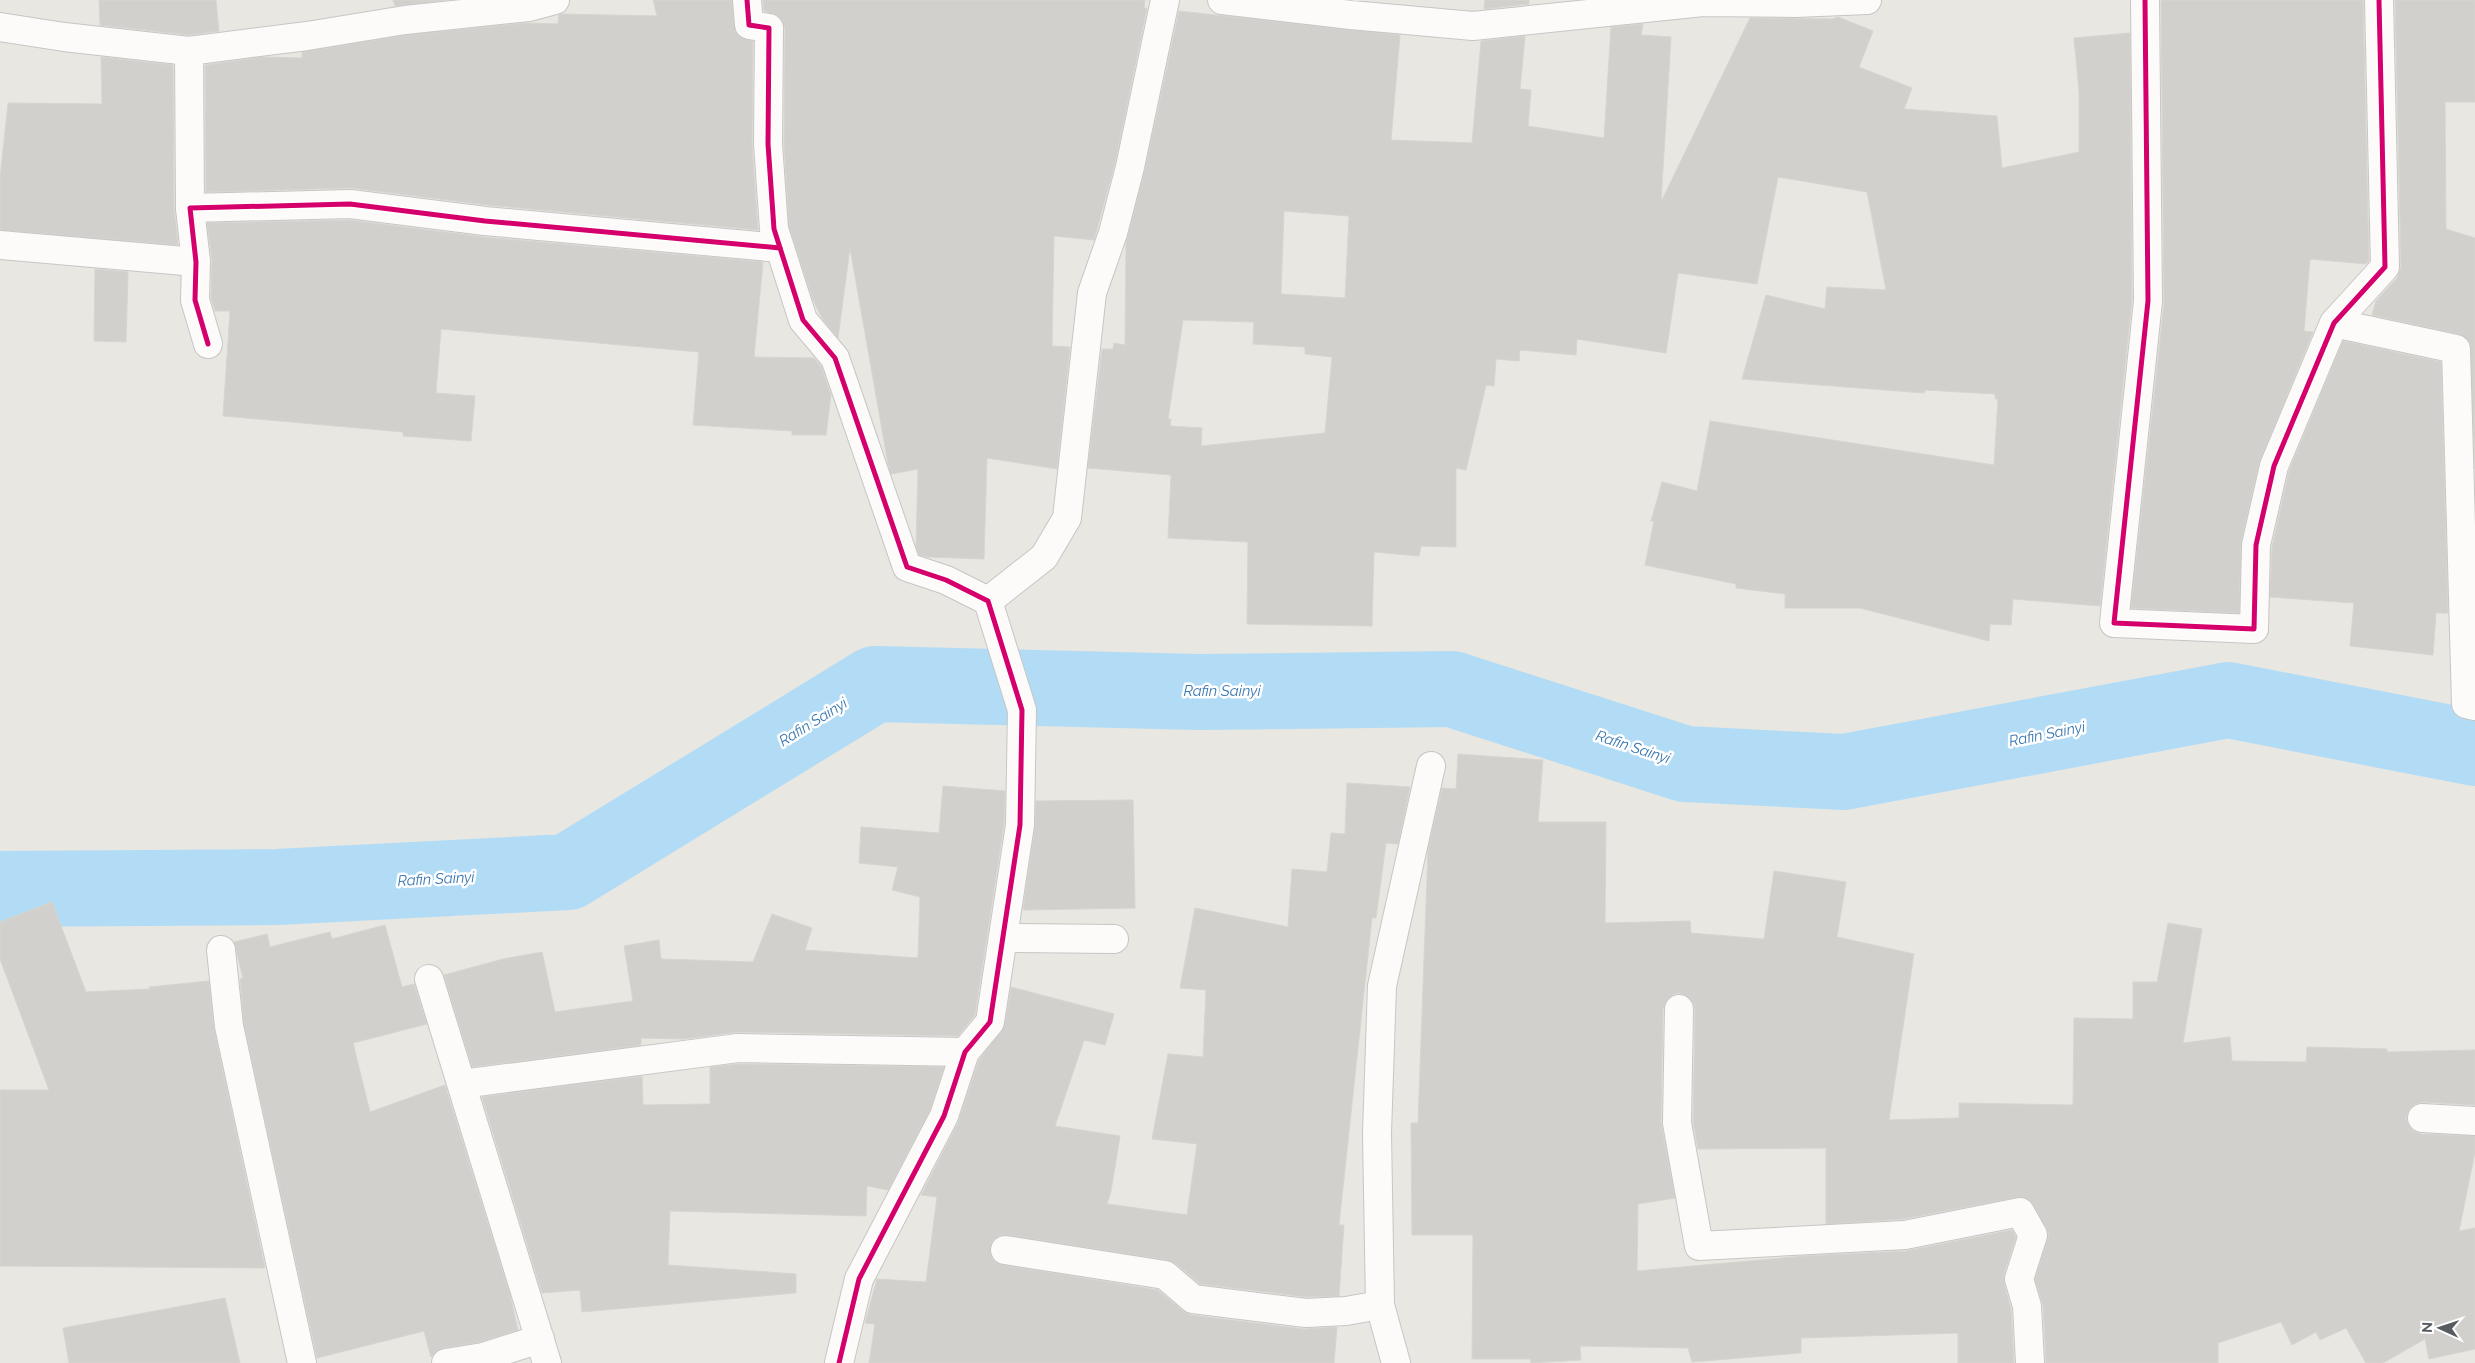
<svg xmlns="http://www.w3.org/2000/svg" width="2475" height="1363" font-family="Raleway,sans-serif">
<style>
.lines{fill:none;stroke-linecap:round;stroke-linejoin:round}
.river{stroke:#b2dcf6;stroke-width:76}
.building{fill:#d1d0cc;stroke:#d8d5d0;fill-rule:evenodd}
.street-casing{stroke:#c6c6c6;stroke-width:30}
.street{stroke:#fcfbfa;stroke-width:28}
.cycleway-casing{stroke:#fff;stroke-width:8}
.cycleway{stroke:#d6006c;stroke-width:5}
.labels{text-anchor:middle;stroke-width:5;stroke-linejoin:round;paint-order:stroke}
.water-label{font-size:15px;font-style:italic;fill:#3a78b0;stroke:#fff}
</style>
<rect width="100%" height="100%" fill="#e8e7e1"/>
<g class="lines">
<path class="river" d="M0 889 277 887 568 872 875 684 1199 692 1452 689 1685 764 1844 772 2228 700 2475 748"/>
</g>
<g class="building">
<path d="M99 0H216L219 31 189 35 100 25Z"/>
<path d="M393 0H446L395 6Z"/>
<path d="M653 0H732L735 32 741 38 753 41 752 144 758 230 487 205 352 188 206 192 205 65 263 57 302 58V52L407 35 526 23 558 24 559 15 561 14 657 16Z"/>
<path d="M763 0H1145L1144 8H1147L1115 163 1094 240 1054 236 1052 346 1070 347 1057 469 987 458 984 559 928 557 919 555 916 546 918 469 891 474 888 464 850 248 838 338 822 318 813 300 789 226 784 144 785 28 778 16 764 11Z"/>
<path d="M1485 0H1529V4L1484 9Z"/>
<path d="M2161 0H2363L2369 261 2366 264 2310 259 2304 331 2313 332 2259 463 2241 542 2239 613 2131 608 2164 303Z"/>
<path d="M2395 0H2475V102H2445L2446 229 2475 238V469L2470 342 2459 334 2372 315 2376 301 2397 278 2401 267Z"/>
<path d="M1179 11 1400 35 1391 140 1472 143 1481 41 1525 36 1520 89 1531 90 1528 126 1604 138 1611 27 1643 24 1641 35 1671 37 1661 202 1750 18 1833 19 1838 17 1873 31 1859 67 1912 88 1904 109 1997 116 2002 168 2079 152V91L2074 38 2130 33 2132 300 2100 606 2013 599 2011 625 1990 624 1989 641 1860 608H1785V594L1736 588V584L1645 565 1654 521H1651L1662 482 1697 491 1710 421 1994 465 1998 399H1995V394L1925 390 1924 393 1742 379 1766 295 1825 309 1827 287 1886 290 1867 192 1778 177 1757 284 1678 273 1666 353 1577 339 1576 355 1520 350 1519 361 1496 359 1494 386 1486 385 1466 470 1456 468V547L1421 546 1419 556 1374 552 1372 626 1247 624 1248 542 1168 538 1171 475 1088 468 1102 349H1113L1114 343 1125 345 1126 243 1145 170ZM1284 211 1349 216 1345 298 1281 294ZM1183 320 1254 322 1253 344 1305 347V354L1332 357 1325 433 1201 446 1202 428 1170 426 1171 419H1168Z"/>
<path d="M101 57 173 65 174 208 178 245 0 230V178L8 103 102 104Z"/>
<path d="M349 220 484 237 763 262 754 357 814 358 821 366 831 395 826 435H792V431L693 425 699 352 441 329 436 393 475 396 471 441 403 436V432L223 416 230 311H215L211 298 212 260 207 223Z"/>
<path d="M95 269 128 272 126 342 94 341Z"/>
<path d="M2343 341 2441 362 2448 613H2436L2433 655 2350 646 2354 603 2270 597 2272 547 2289 471Z"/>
<path d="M1458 754 1543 760 1538 822H1606L1605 923 1690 921 1691 933 1764 939 1774 871 1846 882 1837 937 1914 954 1889 1120 1959 1118V1103L2073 1105 2074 1018 2133 1019V982H2157L2168 923 2202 929 2183 1043 2230 1037 2232 1061 2306 1062 2307 1047 2387 1049V1052L2475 1050V1105L2422 1102 2415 1104 2409 1109 2406 1118 2408 1125 2413 1131 2421 1134 2475 1136V1152L2459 1231 2475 1228V1349L2429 1359 2425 1339 2383 1363H2366L2346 1328 2320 1340 2316 1332 2292 1345 2281 1322 2218 1343V1363H2046L2043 1305 2035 1279 2049 1234 2033 1204 2026 1198 2017 1197 1903 1219 1826 1224V1148L1698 1149 1693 1122 1695 1009 1693 1002 1687 996 1679 993 1672 995 1666 1001 1663 1009 1661 1123 1675 1198 1638 1204 1637 1271 1804 1256 1906 1251 2012 1230 2016 1237 2004 1274V1283L2011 1309 2014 1363H1958V1333L1801 1338V1353L1692 1362 1688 1348 1580 1346 1581 1360 1531 1363 1530 1359H1472L1473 1235H1412L1411 1123H1418L1428 850 1442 788 1456 789Z"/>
<path d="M1347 783 1410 787 1398 844 1386 843 1376 918H1372L1339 1225H1344L1339 1296 1307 1297 1200 1284 1175 1263 1167 1260 1007 1235H1000L993 1240 990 1248 991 1256 995 1262 1003 1265 1158 1290 1183 1311 1191 1315 1304 1329 1337 1327 1334 1363H869L875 1324 865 1323 877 1279 926 1282 937 1197 921 1195 958 1123 979 1060 1005 1025 1011 987 1114 1014 1105 1045 1084 1040 1055 1126 1120 1136 1111 1191 1107 1204 1187 1215 1197 1144 1152 1139 1168 1054 1203 1057 1206 990 1180 988 1195 908 1288 927 1292 869 1327 872 1331 833 1345 834Z"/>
<path d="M943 786 1005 791 1004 824 975 1015 958 1036 738 1032 684 1039 641 1038V1045L472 1067 444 975 503 959 542 952 555 1012 633 1001 624 946 659 940 661 959 753 962 772 914 812 928 805 950 918 958 920 897 892 890 898 867 859 863 861 827 939 833Z"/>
<path d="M1133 800 1135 908 1023 910 1035 827 1036 801Z"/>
<path d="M52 902 86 992 150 989 149 987 209 981 214 1029 265 1268 0 1266V1090H49L0 959V922Z"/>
<path d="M385 925 402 987 414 984 427 1024 353 1043 370 1112 445 1085 510 1295 518 1330 479 1342 443 1348 431 1357 424 1331 317 1358 244 1024 240 979 243 978 234 942 267 934 270 947 330 932 332 939Z"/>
<path d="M739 1064 944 1067 930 1110 888 1190 867 1186 866 1216 670 1211 668 1265 796 1274V1293L582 1312 580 1290 542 1293 482 1097 642 1076 643 1105 710 1104V1067Z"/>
<path d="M225 1298 240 1363H69L63 1328Z"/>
</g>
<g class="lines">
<g class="street-casing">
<g id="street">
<path d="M747 0 749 25 769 28 768 144 774 229 803 320 835 358 907 567 946 580 988 601 1022 710 1020 825 990 1022 965 1052 944 1116 859 1279 839 1363"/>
<path d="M1222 0 1351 15 1473 26 1703 2 1795 3 1867 0"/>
<path d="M2145 0 2148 301 2114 623 2254 629 2256 545 2274 466 2334 323 2385 267 2379 0"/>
<path d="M0 27 64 37 189 51 307 36 405 20 529 7 555 0"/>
<path d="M189 51 190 208"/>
<path d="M0 245 196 262"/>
<path d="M2334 323 2456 349 2466 704 2475 706"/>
<path d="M208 344 195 300 196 262 190 208 350 204 485 221 780 248"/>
<path d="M988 601 1044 557 1067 518 1092 293 1113 233 1130 167 1165 0"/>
<path d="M1004 938 1114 939"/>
<path d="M221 950 229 1026 302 1363"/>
<path d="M429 979 547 1363"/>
<path d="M1679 1009 1677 1123 1699 1246 1905 1235 2020 1212 2033 1235 2019 1279 2027 1306 2030 1363"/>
<path d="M462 1084 738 1048 965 1052"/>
<path d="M2422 1118 2475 1121"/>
<path d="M1005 1250 1165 1275 1193 1299 1306 1313 1346 1311 1380 1305"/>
<path d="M446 1363 483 1357 540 1339"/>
<path d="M1396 1363 1380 1305 1377 1133 1382 986 1431 766"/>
</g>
</g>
<use href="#street" class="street"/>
<g class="cycleway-casing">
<g id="cycleway">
<path d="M747 0 749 25 769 28 768 144 774 229 803 320 835 358 907 567 946 580 988 601 1022 710 1020 825 990 1022 965 1052 944 1116 859 1279 839 1363"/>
<path d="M2145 0 2148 301 2114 623 2254 629 2256 545 2274 466 2334 323 2385 267 2379 0"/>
<path d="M208 344 195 300 196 262 190 208 350 204 485 221 780 248"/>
</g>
</g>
<use href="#cycleway" class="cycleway"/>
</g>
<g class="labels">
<g class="water-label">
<text x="1222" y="696">Rafin Sainyi</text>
<text transform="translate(813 722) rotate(-32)" y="5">Rafin Sainyi</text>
<text transform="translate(2047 734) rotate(-11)" y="5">Rafin Sainyi</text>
<text transform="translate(1633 747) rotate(18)" y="5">Rafin Sainyi</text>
<text transform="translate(436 879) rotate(-3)" y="5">Rafin Sainyi</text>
</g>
</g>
<g transform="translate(2440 1328) rotate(273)" stroke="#ffffff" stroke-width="4" paint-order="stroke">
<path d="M0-4L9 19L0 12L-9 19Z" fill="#585c60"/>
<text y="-8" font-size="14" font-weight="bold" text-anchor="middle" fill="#585c60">N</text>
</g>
</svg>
